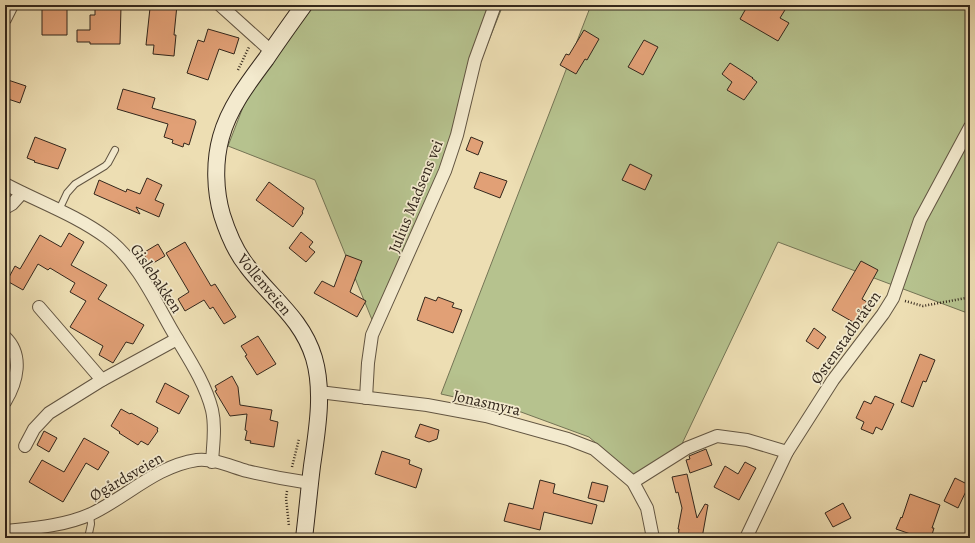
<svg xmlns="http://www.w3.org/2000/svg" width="975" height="543" font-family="Alegreya,serif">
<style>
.green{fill:#b6c28e;stroke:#747455}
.building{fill:#e1a076;stroke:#33271c}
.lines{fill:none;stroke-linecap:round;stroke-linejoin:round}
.service-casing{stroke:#625542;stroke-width:8}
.minor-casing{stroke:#625542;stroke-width:14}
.secondary-casing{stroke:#33271c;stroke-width:18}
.path{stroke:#33271c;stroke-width:2.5;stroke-dasharray:1 2;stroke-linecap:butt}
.service{stroke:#f3eace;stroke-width:6}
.minor{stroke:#f3eace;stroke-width:12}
.secondary{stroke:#f3eace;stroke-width:16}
.labels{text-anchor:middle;stroke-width:3.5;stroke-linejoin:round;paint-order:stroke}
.street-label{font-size:16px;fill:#33271c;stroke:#f3eace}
</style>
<rect width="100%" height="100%" fill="#eddeb3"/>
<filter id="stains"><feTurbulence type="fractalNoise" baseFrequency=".005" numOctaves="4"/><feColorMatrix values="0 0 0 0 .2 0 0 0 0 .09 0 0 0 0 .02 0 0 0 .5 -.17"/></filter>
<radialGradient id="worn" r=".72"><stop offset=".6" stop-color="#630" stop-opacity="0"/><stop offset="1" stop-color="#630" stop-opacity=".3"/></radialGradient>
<g class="green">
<path d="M313 5H503L475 75 436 202 377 332 315 180 228 146 245 102 269 66Z"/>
<path d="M591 5H805L807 8 809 5H970V314L778 242 680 448 635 477 589 437 521 412 441 394Z"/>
</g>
<g class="building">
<path d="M42 5H64V6H67V35H42Z"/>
<path d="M162 5H177L174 35H176L174 56 153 54 154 45H146L150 8 162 9Z"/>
<path d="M748 5H788L780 18 789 23 778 41 740 19Z"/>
<path d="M99 7H121L120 44H90V42H77V30H90V15H95V9H99Z"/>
<path d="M208 29 239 38 234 54 219 49 208 80 187 73 198 40 204 42Z"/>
<path d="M584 30 599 39 587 60 585 59 576 74 560 65 566 54 569 55Z"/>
<path d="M644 40 658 47 643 75 628 67Z"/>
<path d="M730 63 753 78H752L757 82 744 100 727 90 732 82 722 74Z"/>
<path d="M5 79 26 86 20 103 5 98Z"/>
<path d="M123 89 155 98 152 108 195 120 196 122 189 145 184 143 183 147 172 143 173 140 164 137 168 124 117 109Z"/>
<path d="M35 137 66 149 58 169 34 162 35 161 27 158Z"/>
<path d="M471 137 483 142 478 155 466 150Z"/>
<path d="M630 164 652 175 645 190 622 180Z"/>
<path d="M480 172 507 181 500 198 474 188Z"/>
<path d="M147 178 162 185 155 200 164 204 159 217 136 207 140 214 94 194 99 180 126 192 127 189 140 194Z"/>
<path d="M269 182 304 208 302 212 303 213 293 227 256 200Z"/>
<path d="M301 232 313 242 309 247 315 252 306 262 289 248Z"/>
<path d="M69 233 84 242 71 265 107 285 98 299 144 325 133 344 126 342 113 363 99 355 103 346 70 327 86 301 70 292 75 283 50 268 48 270 38 264 23 290 7 281 15 266 20 269 40 235 61 247Z"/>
<path d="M185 242 211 286 215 284 236 317 224 324 213 307 210 309 204 300 185 311 178 299 189 292 166 253Z"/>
<path d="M158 244 165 256 150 265 143 253Z"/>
<path d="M346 255 362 261 350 292 366 301 357 317 314 293 322 281 334 287Z"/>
<path d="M861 261 878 270 862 299 872 305 860 326 832 310Z"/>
<path d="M425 297 436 301 438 297 454 303 452 307 462 310 453 333 417 320Z"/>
<path d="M814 328 826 337 818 349 806 341Z"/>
<path d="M258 336 276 364 257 375 245 356 247 355 241 346Z"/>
<path d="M920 354 935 360 926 382 923 381 913 407 901 402Z"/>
<path d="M232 376 238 387 240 405 272 410 270 420 278 422 274 447 250 443 251 441 245 440 247 431 245 430 247 414 230 416 215 391 217 390 215 386Z"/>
<path d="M165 383 189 396 179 414 156 402Z"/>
<path d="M875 396 894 404 882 430 876 427 873 434 861 429 864 422 856 418 864 401 871 404Z"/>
<path d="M121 409 130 414 131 413 158 428 157 430 158 431 148 445 141 441 138 445 119 433 120 432 111 426Z"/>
<path d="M420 424 439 430 437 439 429 442 415 437Z"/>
<path d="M44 431 57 438 49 452 37 445Z"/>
<path d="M84 438 109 452 98 470 86 463 63 502 29 482 42 460 64 472Z"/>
<path d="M706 449 712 465 690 473 686 460 690 459 689 456Z"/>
<path d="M382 451 410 460 409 464 422 469 416 488 375 474Z"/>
<path d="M745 462 756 468 739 500 714 487 725 466 738 474Z"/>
<path d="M687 474 697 518 705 504 708 505 702 538H678L679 529H678L682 508 678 492 676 493 672 477Z"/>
<path d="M955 478 969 485 958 508 944 501Z"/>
<path d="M540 480 555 484 553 493 597 505 592 524 544 512 540 530 504 521 509 503 533 509Z"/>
<path d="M592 482 608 486 604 502 588 498Z"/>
<path d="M910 494 940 505 932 528H934L931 538H922L896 529 901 517 902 518Z"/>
<path d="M843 503 851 518 833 527 825 513Z"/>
</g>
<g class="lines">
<g class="service-casing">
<g id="service">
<path d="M59 210 67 193 75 184 105 166 108 163 115 150"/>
<path d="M88 538 91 524 90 514"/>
</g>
</g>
<g class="minor-casing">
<g id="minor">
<path d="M220 5 271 51"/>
<path d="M5 19 12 5"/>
<path d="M5 184C39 202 76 215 107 238 137 261 154 299 173 332 187 356 205 382 212 410 216 427 213 445 212 462"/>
<path d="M5 208 12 204 22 193"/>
<path d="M39 307 102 380"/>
<path d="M5 337C24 355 17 382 5 402"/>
<path d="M319 392 427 405 486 416 568 439 594 449 633 482 647 508 653 538"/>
<path d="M366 398 368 363 372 335 445 171 457 135 475 60 495 5"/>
<path d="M25 446 34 429 49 413 102 380 177 339"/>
<path d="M633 482 687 448 717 436 747 440 787 452"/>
<path d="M5 531C34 528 64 526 91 514 127 497 156 466 197 460 213 458 232 467 247 471 268 476 289 480 310 483"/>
<path d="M746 538 787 452 833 380 883 314 893 298 920 220 970 127"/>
</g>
</g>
<g class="secondary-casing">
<path id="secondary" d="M304 5C291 23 278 41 266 59 248 83 229 108 221 137 214 162 215 191 222 215 228 234 235 251 247 266 271 298 302 318 314 358 324 392 317 431 312 466 309 490 307 514 304 538"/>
</g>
<g class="path">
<path d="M238 70 249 47"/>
<path d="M966 298 970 301"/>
<path d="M905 301 923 306 966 298 970 294"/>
<path d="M292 467 299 439"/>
<path d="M287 491 286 498 289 526"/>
</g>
<use href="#service" class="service"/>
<use href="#minor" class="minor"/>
<use href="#secondary" class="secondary"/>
</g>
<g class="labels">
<g class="street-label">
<text transform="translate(415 196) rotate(-68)" y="6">Julius Madsens vei</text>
<text transform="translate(157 278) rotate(56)" y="6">Gislebakken</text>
<text transform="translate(265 284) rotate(50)" y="6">Vollenveien</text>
<text transform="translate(845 337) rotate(-55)" y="6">Østenstadbråten</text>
<text transform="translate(487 402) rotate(13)" y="6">Jonasmyra</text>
<text transform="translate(126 476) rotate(-30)" y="6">Øgårdsveien</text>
</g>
</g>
<rect width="975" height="543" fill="none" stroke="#eddeb3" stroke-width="20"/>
<rect x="6" y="6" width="963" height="531" fill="none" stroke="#33271c" stroke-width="2"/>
<rect x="10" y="10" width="955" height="523" fill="none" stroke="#33271c"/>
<rect width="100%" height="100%" filter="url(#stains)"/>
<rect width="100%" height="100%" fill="url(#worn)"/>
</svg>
